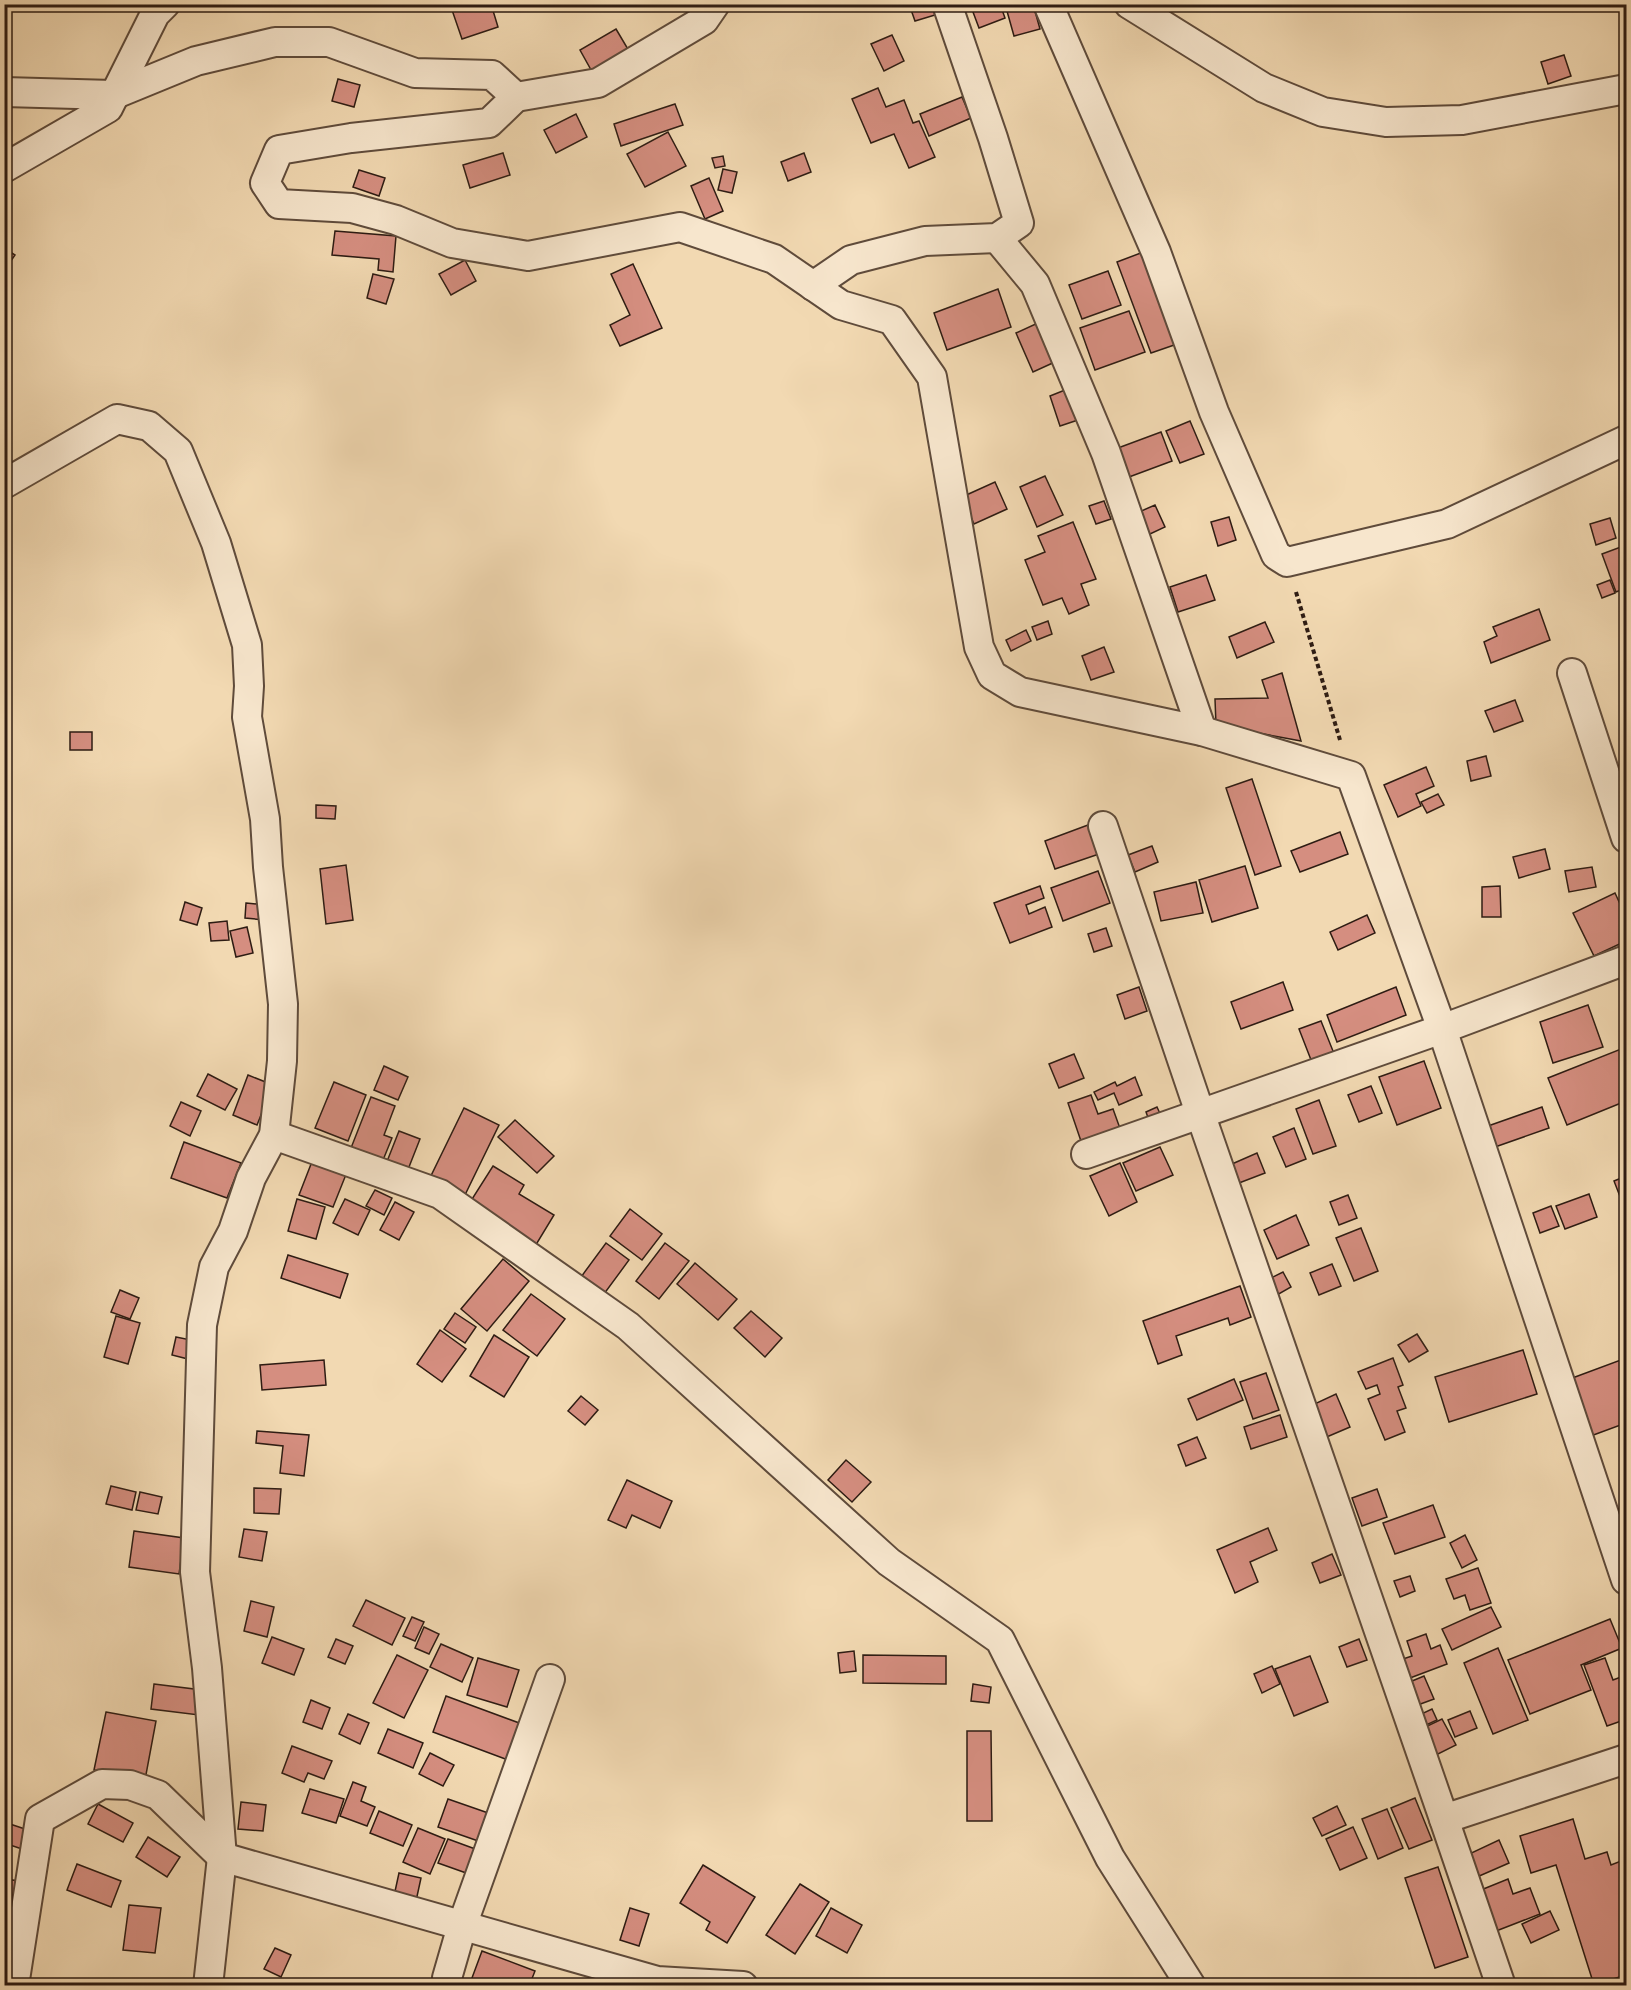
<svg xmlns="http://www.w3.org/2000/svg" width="1631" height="1990" font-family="Cardo,serif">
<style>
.building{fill:#d58e80;stroke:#2e1c13;stroke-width:1.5}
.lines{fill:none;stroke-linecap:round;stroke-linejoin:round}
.minor-casing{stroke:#5f4b3b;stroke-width:32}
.path{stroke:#2e1c13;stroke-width:4;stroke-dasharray:4.5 3;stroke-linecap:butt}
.minor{stroke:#f7e6cd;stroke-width:28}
</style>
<rect width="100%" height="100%" fill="#f2d9b2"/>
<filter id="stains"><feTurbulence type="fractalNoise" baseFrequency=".00333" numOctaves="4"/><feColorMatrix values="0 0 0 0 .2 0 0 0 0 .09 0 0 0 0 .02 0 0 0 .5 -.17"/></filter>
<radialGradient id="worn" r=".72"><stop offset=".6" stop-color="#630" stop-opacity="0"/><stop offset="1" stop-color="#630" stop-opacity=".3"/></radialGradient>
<g class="building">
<path d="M467 4H491L498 27 462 39 452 10Z"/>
<path d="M909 4H932L935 15 915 21Z"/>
<path d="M970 4H1000L1005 18 979 28Z"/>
<path d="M1005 4H1033L1040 29 1014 36Z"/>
<path d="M616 29 632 56 595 77 580 50Z"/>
<path d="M892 35 904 61 884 71 871 44Z"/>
<path d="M1564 55 1571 76 1548 84 1541 62Z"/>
<path d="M338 79 360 85 354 107 332 101Z"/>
<path d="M878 88 886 107 904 100 913 123 919 121 935 157 909 168 894 134 871 143 852 99Z"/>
<path d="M962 97 971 118 929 136 920 114Z"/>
<path d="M675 104 683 125 621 146 614 124Z"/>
<path d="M576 114 587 137 556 153 544 130Z"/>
<path d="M668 132 686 166 645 187 627 154Z"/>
<path d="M503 153 510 175 470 188 463 165Z"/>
<path d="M804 153 811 172 788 181 781 162Z"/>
<path d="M723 156 725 166 715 168 712 158Z"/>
<path d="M723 169 737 172 732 193 718 190Z"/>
<path d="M359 170 385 178 379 196 353 187Z"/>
<path d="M709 178 723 211 705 219 691 186Z"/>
<path d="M335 231 396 236 393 272 378 270 379 259 332 255Z"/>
<path d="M4 248 15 255 4 271Z"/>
<path d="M1146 251 1180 343 1151 353 1117 262Z"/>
<path d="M465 260 476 281 451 295 439 274Z"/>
<path d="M633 264 662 328 620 346 610 325 630 315 611 274Z"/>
<path d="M1108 271 1121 305 1082 319 1069 285Z"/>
<path d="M373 274 394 279 386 304 367 298Z"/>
<path d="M998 289 1011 327 947 350 934 313Z"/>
<path d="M1129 311 1145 352 1095 370 1080 328Z"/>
<path d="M1040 322 1057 361 1033 372 1016 333Z"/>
<path d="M1070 388 1081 419 1060 426 1050 396Z"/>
<path d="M1190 421 1204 454 1180 463 1166 431Z"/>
<path d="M1161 432 1172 461 1129 477 1118 448Z"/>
<path d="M1045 476 1063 515 1037 527 1020 487Z"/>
<path d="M995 482 1007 509 974 524 962 497Z"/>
<path d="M1104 501 1111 519 1096 524 1089 506Z"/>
<path d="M1155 505 1165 527 1150 534 1139 512Z"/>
<path d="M1229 517 1236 540 1218 546 1211 522Z"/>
<path d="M1610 518 1616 538 1596 545 1590 524Z"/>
<path d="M1073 522 1096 579 1081 584 1089 605 1069 614 1062 598 1043 605 1025 560 1045 552 1038 536Z"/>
<path d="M1626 545V588L1616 592 1602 554Z"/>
<path d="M1206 575 1215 600 1178 612 1170 587Z"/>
<path d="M1610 580 1615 593 1602 598 1597 585Z"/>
<path d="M1539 609 1550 640 1491 663 1484 642 1497 636 1493 627Z"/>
<path d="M1048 621 1052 634 1037 640 1032 627Z"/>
<path d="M1265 622 1274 642 1237 658 1229 637Z"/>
<path d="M1026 630 1031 641 1011 651 1006 640Z"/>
<path d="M1104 647 1114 672 1091 680 1082 656Z"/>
<path d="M1282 673 1301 741 1216 725 1215 699 1268 698 1262 680Z"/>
<path d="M1515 700 1523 721 1494 732 1485 711Z"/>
<rect x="70" y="732" width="22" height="18"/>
<path d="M1486 756 1491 776 1471 781 1467 761Z"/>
<path d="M1426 767 1434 786 1416 794 1421 806 1398 817 1384 785Z"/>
<path d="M1252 779 1281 866 1255 875 1226 788Z"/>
<path d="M1438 794 1444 805 1427 813 1421 802Z"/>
<path d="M316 805 336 806 335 819 316 818Z"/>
<path d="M1088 825 1099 854 1055 869 1045 841Z"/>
<path d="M1340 832 1348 854 1300 872 1291 851Z"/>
<path d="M1152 846 1158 862 1135 872 1128 855Z"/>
<path d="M1545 849 1550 869 1519 878 1513 857Z"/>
<path d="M346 865 353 920 326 924 320 869Z"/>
<path d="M1245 866 1258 908 1212 922 1199 880Z"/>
<path d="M1592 867 1596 887 1569 892 1565 871Z"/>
<path d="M1098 871 1110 903 1063 921 1051 888Z"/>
<path d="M1196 882 1203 913 1161 921 1154 892Z"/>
<path d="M1040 886 1044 898 1026 905 1029 914 1045 907 1052 927 1010 943 994 903Z"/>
<path d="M1500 886 1501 917H1482V887Z"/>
<path d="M1615 893 1626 917V941L1594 956 1573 913Z"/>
<path d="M185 902 202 908 197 925 180 920Z"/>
<path d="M246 903 267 905 265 920 245 918Z"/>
<path d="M1367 915 1375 933 1338 950 1330 932Z"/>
<path d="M227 921 229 940 211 941 209 923Z"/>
<path d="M247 927 253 953 236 957 230 931Z"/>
<path d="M1106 928 1112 946 1094 952 1088 934Z"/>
<path d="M1283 982 1293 1010 1241 1029 1231 1002Z"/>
<path d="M1139 987 1147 1011 1125 1019 1117 995Z"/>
<path d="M1396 987 1406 1015 1337 1042 1327 1015Z"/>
<path d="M1588 1005 1603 1047 1553 1063 1540 1022Z"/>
<path d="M1321 1021 1335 1056 1313 1065 1299 1029Z"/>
<path d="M1626 1047V1081L1621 1084 1626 1101 1567 1125 1548 1078Z"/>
<path d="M1074 1054 1084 1078 1059 1088 1049 1064Z"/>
<path d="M1424 1061 1441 1108 1397 1125 1379 1077Z"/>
<path d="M384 1066 408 1077 398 1100 374 1090Z"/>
<path d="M208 1074 237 1089 225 1110 197 1096Z"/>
<path d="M248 1075 273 1085 257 1125 233 1115Z"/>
<path d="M1135 1077 1142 1095 1119 1105 1114 1093 1098 1100 1094 1092 1115 1082 1117 1086Z"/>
<path d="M334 1082 366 1095 348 1141 315 1128Z"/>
<path d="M1371 1086 1382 1113 1359 1122 1348 1095Z"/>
<path d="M1091 1095 1098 1114 1113 1109 1122 1134 1083 1147 1068 1103Z"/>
<path d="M371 1097 395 1106 384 1135 392 1138 383 1160 351 1148Z"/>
<path d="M1319 1100 1336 1146 1313 1154 1296 1109Z"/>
<path d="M181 1102 201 1111 190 1136 170 1126Z"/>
<path d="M1157 1107 1162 1118 1150 1123 1146 1112Z"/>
<path d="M1542 1107 1549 1128 1495 1147 1488 1126Z"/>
<path d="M464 1108 499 1125 462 1201 427 1184Z"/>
<path d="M515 1120 554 1156 537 1173 498 1137Z"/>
<path d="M1294 1128 1306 1159 1286 1167 1273 1137Z"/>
<path d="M399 1131 420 1139 407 1172 386 1164Z"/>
<path d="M184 1142 241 1163 227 1198 171 1178Z"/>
<path d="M1160 1147 1173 1175 1136 1191 1123 1163Z"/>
<path d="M1257 1153 1265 1173 1239 1183 1232 1164Z"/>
<path d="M313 1159 347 1172 333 1207 299 1195Z"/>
<path d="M1120 1163 1137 1202 1109 1216 1090 1176Z"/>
<path d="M493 1166 524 1185 519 1194 554 1215 534 1248 467 1207Z"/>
<path d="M1626 1176V1212L1614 1181Z"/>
<path d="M375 1190 392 1198 384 1215 366 1206Z"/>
<path d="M1589 1194 1597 1217 1565 1229 1556 1206Z"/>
<path d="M1348 1195 1357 1218 1339 1225 1330 1202Z"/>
<path d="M297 1199 325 1207 316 1239 288 1231Z"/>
<path d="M345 1199 370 1210 358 1235 333 1223Z"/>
<path d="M395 1202 414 1212 399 1240 380 1230Z"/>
<path d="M1551 1206 1559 1226 1540 1233 1533 1213Z"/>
<path d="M630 1209 662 1234 642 1260 610 1236Z"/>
<path d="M1296 1215 1309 1245 1277 1259 1264 1230Z"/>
<path d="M1361 1228 1378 1271 1354 1281 1336 1238Z"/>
<path d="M606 1243 629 1260 604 1294 581 1277Z"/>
<path d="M665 1243 689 1261 659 1299 636 1281Z"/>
<path d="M288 1255 348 1274 340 1298 281 1278Z"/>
<path d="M503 1259 529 1281 487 1331 461 1309Z"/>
<path d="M695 1263 737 1299 718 1320 677 1284Z"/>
<path d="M1332 1264 1341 1286 1319 1295 1310 1273Z"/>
<path d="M1283 1272 1291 1287 1277 1295 1269 1279Z"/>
<path d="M1240 1286 1251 1317 1230 1325 1228 1318 1176 1336 1182 1355 1158 1364 1143 1321Z"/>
<path d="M120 1290 139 1298 130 1319 111 1312Z"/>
<path d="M531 1294 565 1319 537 1356 503 1330Z"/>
<path d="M751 1311 782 1338 765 1357 734 1328Z"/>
<path d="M455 1313 476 1327 465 1343 444 1329Z"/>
<path d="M116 1316 140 1323 128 1364 104 1357Z"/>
<path d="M440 1330 466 1349 442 1382 417 1364Z"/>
<path d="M1417 1334 1428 1351 1409 1362 1398 1345Z"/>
<path d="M494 1335 529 1357 504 1397 470 1376Z"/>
<path d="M176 1337 191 1340 188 1359 172 1355Z"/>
<path d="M1523 1350 1537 1394 1449 1422 1435 1377Z"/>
<path d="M1393 1358 1403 1385 1398 1387 1406 1408 1397 1411 1405 1432 1385 1440 1368 1399 1380 1394 1377 1385 1366 1389 1358 1372Z"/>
<path d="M1626 1358V1423L1588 1437 1567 1380Z"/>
<path d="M324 1360 326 1385 262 1390 260 1365Z"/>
<path d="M1266 1373 1279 1410 1253 1419 1240 1382Z"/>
<path d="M1234 1379 1243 1400 1197 1420 1188 1399Z"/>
<path d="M1336 1394 1350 1427 1322 1439 1308 1407Z"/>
<path d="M581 1396 598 1410 585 1425 568 1411Z"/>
<path d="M1280 1415 1287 1437 1251 1449 1244 1427Z"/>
<path d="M257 1431 309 1435 304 1476 280 1473 283 1446 256 1443Z"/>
<path d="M1197 1437 1206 1458 1186 1466 1178 1445Z"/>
<path d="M846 1460 871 1482 852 1502 828 1480Z"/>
<path d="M627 1480 672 1501 660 1528 632 1515 626 1528 608 1520Z"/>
<path d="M111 1486 136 1492 132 1510 106 1504Z"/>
<path d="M254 1488 281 1489 279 1514 254 1513Z"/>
<path d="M1377 1489 1387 1517 1362 1526 1352 1498Z"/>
<path d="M140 1492 162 1497 158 1514 136 1510Z"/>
<path d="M1433 1505 1445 1537 1395 1554 1383 1523Z"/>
<path d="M1626 1516V1555L1613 1522Z"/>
<path d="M1268 1528 1277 1550 1250 1562 1258 1582 1235 1593 1217 1550Z"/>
<path d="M244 1529 267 1532 262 1561 239 1557Z"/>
<path d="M134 1531 184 1538 179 1574 129 1567Z"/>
<path d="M1465 1535 1477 1560 1462 1568 1450 1543Z"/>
<path d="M1332 1554 1341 1575 1320 1583 1312 1563Z"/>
<path d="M1478 1568 1491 1603 1470 1610 1465 1595 1454 1599 1446 1579Z"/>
<path d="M1410 1576 1415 1591 1400 1597 1394 1581Z"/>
<path d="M366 1600 405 1618 392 1645 353 1626Z"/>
<path d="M251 1601 274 1607 267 1637 244 1631Z"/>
<path d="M1491 1607 1501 1627 1452 1650 1442 1629Z"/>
<path d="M412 1617 424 1622 415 1641 403 1636Z"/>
<path d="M1610 1619 1622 1648 1581 1665 1591 1690 1530 1714 1508 1660Z"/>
<path d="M424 1627 439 1634 429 1654 415 1648Z"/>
<path d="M1426 1634 1431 1649 1440 1645 1447 1664 1410 1678 1403 1659 1412 1656 1407 1641Z"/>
<path d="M272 1637 304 1649 294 1675 262 1663Z"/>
<path d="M336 1639 353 1646 345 1664 328 1657Z"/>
<path d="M1359 1639 1367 1660 1347 1667 1339 1647Z"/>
<path d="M441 1644 473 1658 462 1682 430 1667Z"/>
<path d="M1498 1648 1528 1720 1493 1734 1464 1663Z"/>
<path d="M854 1651 856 1671 840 1673 838 1653Z"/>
<path d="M397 1655 428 1670 404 1718 373 1703Z"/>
<path d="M863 1655 946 1656V1684L863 1683Z"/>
<path d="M1310 1656 1328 1702 1294 1716 1275 1669Z"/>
<path d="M478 1658 519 1670 507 1707 467 1695Z"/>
<path d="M1605 1658 1613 1680 1626 1675V1727L1624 1720 1607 1726 1584 1665Z"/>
<path d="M1272 1666 1280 1684 1262 1693 1254 1674Z"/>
<path d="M1424 1676 1434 1699 1415 1706 1405 1684Z"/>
<path d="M154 1684 202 1690 199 1715 151 1709Z"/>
<path d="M973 1684 991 1687 989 1703 971 1701Z"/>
<path d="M446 1696 522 1724 508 1760 433 1732Z"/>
<path d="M311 1700 330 1708 322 1729 303 1722Z"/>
<path d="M1432 1709 1437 1720 1422 1727 1417 1716Z"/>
<path d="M1470 1711 1477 1728 1455 1737 1448 1720Z"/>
<path d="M106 1712 156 1721 145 1780 94 1770Z"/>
<path d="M348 1714 369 1723 360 1744 339 1734Z"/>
<path d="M1442 1719 1456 1745 1434 1756 1421 1729Z"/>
<path d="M388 1729 423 1743 413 1768 378 1753Z"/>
<path d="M967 1731H991L992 1821H967Z"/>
<path d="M292 1746 332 1761 324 1779 308 1773 304 1782 282 1773Z"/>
<path d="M430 1753 454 1765 443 1786 419 1774Z"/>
<path d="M353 1782 366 1787 361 1801 375 1807 367 1826 340 1816Z"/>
<path d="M310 1789 344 1799 336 1823 302 1813Z"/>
<path d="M1415 1798 1432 1840 1409 1849 1391 1808Z"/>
<path d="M448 1799 494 1815 484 1843 438 1827Z"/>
<path d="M241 1802 266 1805 263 1831 238 1829Z"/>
<path d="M98 1804 133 1823 123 1842 88 1824Z"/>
<path d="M1337 1806 1346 1825 1322 1836 1313 1818Z"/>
<path d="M1387 1809 1403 1848 1378 1859 1362 1819Z"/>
<path d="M379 1811 412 1825 403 1846 370 1833Z"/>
<path d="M1573 1819 1585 1859 1607 1852 1611 1865 1626 1859V1975L1594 1985 1556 1865 1531 1873 1520 1836Z"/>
<path d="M4 1822 31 1831 25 1850 4 1843Z"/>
<path d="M1353 1827 1367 1858 1340 1870 1326 1839Z"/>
<path d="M418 1828 445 1839 430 1874 403 1862Z"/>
<path d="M148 1837 180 1857 167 1877 136 1857Z"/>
<path d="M448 1839 478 1850 469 1874 438 1863Z"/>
<path d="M1499 1840 1509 1863 1477 1877 1467 1855Z"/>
<path d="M77 1864 121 1881 111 1907 67 1890Z"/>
<path d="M703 1865 755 1897 727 1943 706 1930 710 1922 680 1903Z"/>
<path d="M1438 1867 1468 1957 1435 1968 1405 1878Z"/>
<path d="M399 1873 421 1878 416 1901 394 1896Z"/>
<path d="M4 1879 20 1881 12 1930 4 1929Z"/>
<path d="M1508 1879 1513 1894 1530 1888 1540 1914 1491 1933 1476 1892Z"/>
<path d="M800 1884 829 1902 795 1954 766 1935Z"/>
<path d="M129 1905 161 1908 155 1953 123 1950Z"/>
<path d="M630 1908 649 1914 639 1946 620 1940Z"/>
<path d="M831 1908 862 1925 847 1953 816 1936Z"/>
<path d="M1550 1911 1559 1930 1531 1943 1522 1924Z"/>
<path d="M275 1948 291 1955 281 1977 264 1969Z"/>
<path d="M482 1951 535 1971 529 1986H469Z"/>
</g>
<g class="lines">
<g class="minor-casing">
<g id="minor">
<path d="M1048 4 1156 252 1214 412 1276 555 1287 562 1447 524 1626 440"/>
<path d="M1129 4 1264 88 1323 112 1386 122 1462 120 1626 89"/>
<path d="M4 92 113 95 196 61 275 42H329L415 73 492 75 516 97 489 123 351 138 279 150 265 183 279 204 352 208 396 220 452 243 528 256 680 227 774 259 841 305 892 320 932 377 979 647 992 675 1020 692 1202 731 1351 776 1442 1029 1626 1580"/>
<path d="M516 97 598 83 704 20 715 4"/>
<path d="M4 168 108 108 155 14 165 4"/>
<path d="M997 238 1035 284 1106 453 1202 731"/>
<path d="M813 286 851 260 925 241 997 238 1019 223 993 138 947 4"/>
<path d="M4 484 117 419 149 426 178 451 216 543 247 645 249 686 247 717 265 819 268 867 283 1004 282 1061 274 1135 251 1178 233 1231 214 1267 202 1325 195 1572 207 1668 222 1857 208 1986"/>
<path d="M1572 673 1626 838"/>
<path d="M1103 826 1200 1113 1444 1819 1626 1759"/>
<path d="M274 1135 440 1194 628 1326 889 1562 1000 1640 1110 1858 1191 1986"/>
<path d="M1086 1154 1442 1029 1626 960"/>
<path d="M1444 1819 1501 1986"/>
<path d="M14 1986 40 1819 102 1784 130 1785 158 1795 222 1857 657 1981 743 1986"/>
<path d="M449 1986 447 1978 462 1926 550 1679"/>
</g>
</g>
<path class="path" d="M1296 592 1340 740"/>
<use href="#minor" class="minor"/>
</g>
<rect width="1631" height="1990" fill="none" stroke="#f2d9b2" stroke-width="24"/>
<rect x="6" y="6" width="1619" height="1978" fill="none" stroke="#2e1c13" stroke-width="3"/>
<rect x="12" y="12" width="1607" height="1966" fill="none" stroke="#2e1c13" stroke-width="1.5"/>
<rect width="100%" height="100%" filter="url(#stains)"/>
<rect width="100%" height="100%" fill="url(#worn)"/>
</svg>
